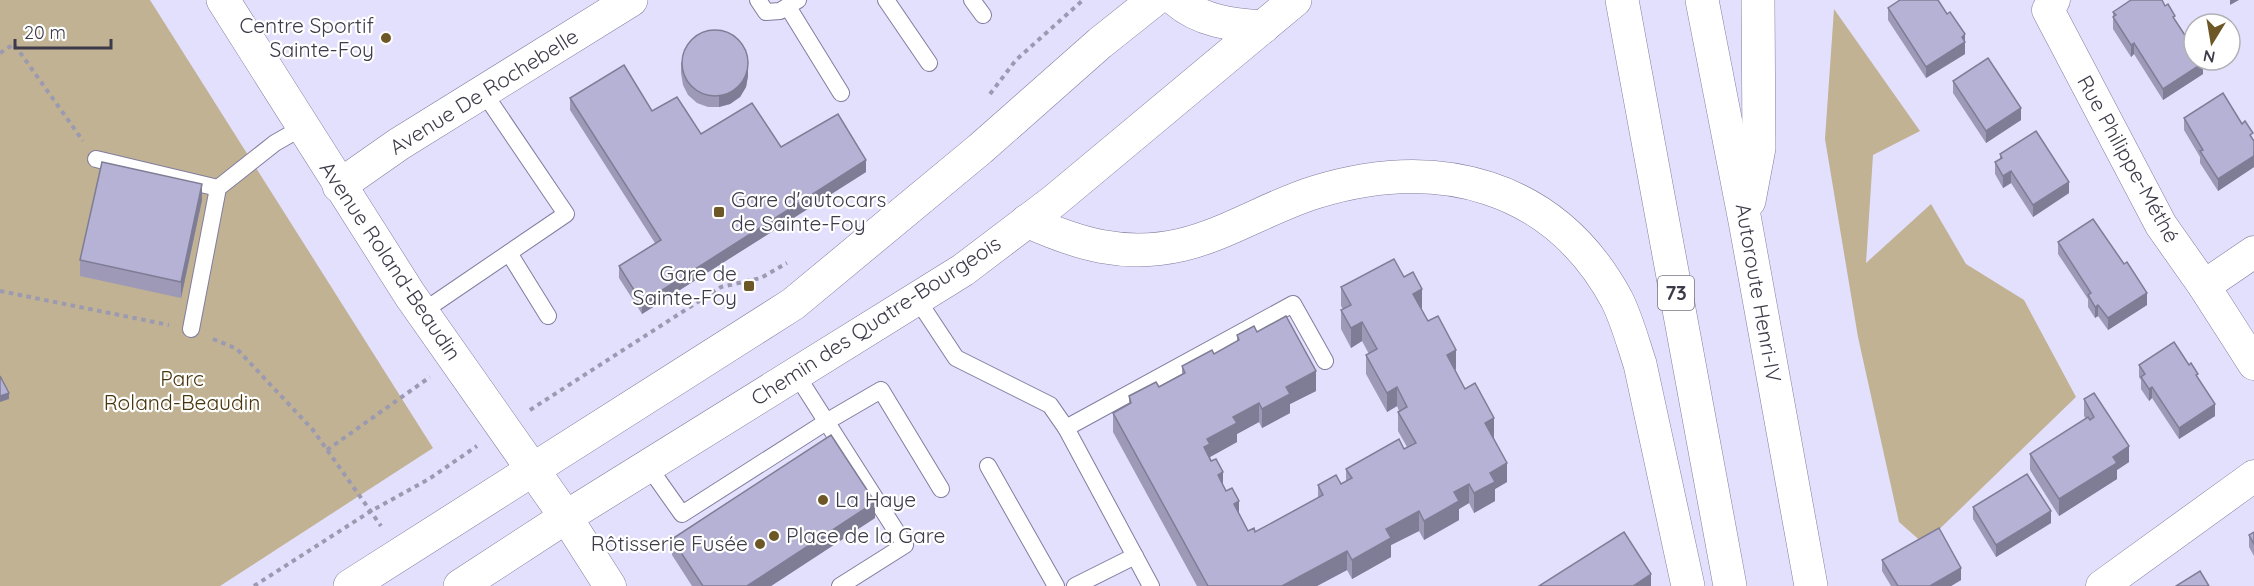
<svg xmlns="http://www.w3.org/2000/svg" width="2254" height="586" font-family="Quicksand,sans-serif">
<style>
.green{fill:#c0b293}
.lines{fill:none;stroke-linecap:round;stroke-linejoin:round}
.service-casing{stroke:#827d9e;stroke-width:18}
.minor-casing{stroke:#827d9e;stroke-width:33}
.tertiary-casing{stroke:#827d9e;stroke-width:34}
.secondary-casing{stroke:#827d9e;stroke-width:34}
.motorway-casing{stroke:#827d9e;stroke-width:34}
.path{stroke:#9c9ab1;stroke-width:4;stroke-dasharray:4.5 4.5;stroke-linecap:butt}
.service{stroke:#fff;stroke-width:16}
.minor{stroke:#fff;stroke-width:32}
.tertiary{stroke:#fff;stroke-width:33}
.secondary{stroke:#fff;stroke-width:33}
.motorway{stroke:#fff;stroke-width:33}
.wall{fill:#9d99b7}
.shaded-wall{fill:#7f7d95}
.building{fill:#b6b2d5;stroke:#7f7d95;stroke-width:1.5}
.poi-dot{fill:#6d5727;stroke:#fff;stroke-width:2}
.labels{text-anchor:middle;stroke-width:4.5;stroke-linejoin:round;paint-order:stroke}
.shield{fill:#fff;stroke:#777680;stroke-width:1.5}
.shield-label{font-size:20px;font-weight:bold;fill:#3d3b49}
.poi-label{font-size:21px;fill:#3d3b49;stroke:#fff;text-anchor:end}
.street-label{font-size:21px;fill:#3d3b49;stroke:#fff}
.park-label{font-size:21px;fill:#47350b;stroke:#fff}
</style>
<rect width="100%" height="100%" fill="#e3e0fe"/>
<g class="green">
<path d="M0 0H150L433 448 220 586H0Z"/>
<path d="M1834 9 1920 131 1873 155 1866 263 1931 204 1966 264 2024 300 2076 397 1924 544 1899 522 1858 337 1825 139Z"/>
</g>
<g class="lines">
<g class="service-casing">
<g id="service">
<path d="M758 0 766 12 780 11 798 0"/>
<path d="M886 0 929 63"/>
<path d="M972 0 983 15"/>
<path d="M788 7 841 93"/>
<path d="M96 159 218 188"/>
<path d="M509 253 548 316"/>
<path d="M917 299 956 358 1050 405 1066 428 1293 304 1325 361"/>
<path d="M422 312 566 214 484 93"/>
<path d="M191 329 218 188 275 143 303 127"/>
<path d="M796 374 905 545 840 586"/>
<path d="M1066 428 1151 586"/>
<path d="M648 466 682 514 826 422 881 390 941 489"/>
<path d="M988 466 1056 586"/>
<path d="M1075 586 1135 556"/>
</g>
</g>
<g class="minor-casing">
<g id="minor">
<path d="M2054 0 2048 10 2161 225 2204 286 2254 364"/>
<path d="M2204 286 2254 252"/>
<path d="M566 517 610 586"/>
<path d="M2102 586 2254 476"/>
</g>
</g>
<g class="tertiary-casing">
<g id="tertiary">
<path d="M223 0 410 295 566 517"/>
<path d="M1176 0C1200 21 1232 25 1263 27"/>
<path d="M339 186 399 144 631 0"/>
</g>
</g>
<g class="secondary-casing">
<g id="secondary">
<path d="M350 586 793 304 980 149 1100 43 1154 0"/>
<path d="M460 586 566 517 963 270 1054 201 1295 0"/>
</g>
</g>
<g class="motorway-casing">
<g id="motorway">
<path d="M1622 0 1730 586"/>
<path d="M1702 0 1745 221 1811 586"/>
<path d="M1749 201 1759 148 1758 0"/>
<path d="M1027 221C1078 244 1124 258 1181 245 1228 234 1270 206 1316 192 1437 155 1554 183 1617 300 1627 320 1633 343 1640 364L1688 586"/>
</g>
</g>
<g class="path">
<path d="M0 53 14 44 83 141"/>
<path d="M990 94 1016 60 1083 0"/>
<path d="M0 291 169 325"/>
<path d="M213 339 237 349 313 430 381 526"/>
<path d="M530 410 721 287 761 278 787 263"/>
<path d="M327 450 430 377"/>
<path d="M254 586 371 511 429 479 477 446"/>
</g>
<use href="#service" class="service"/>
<use href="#minor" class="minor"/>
<use href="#tertiary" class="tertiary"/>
<use href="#secondary" class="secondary"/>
<use href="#motorway" class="motorway"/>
</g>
<g class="wall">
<path d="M1888 8 1947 14 1965 34V54L1926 78 1888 20Z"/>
<path d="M2113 12 2175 20 2203 74 2163 100 2134 54 2131 57 2113 29Z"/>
<path d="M681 62 748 76 746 87 740 97 730 104 719 107H708L697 103 688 95 683 85 681 73Z"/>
<path d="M1953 81 2021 120 1986 143 1953 93Z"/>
<path d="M570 98 652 111 701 134 781 147 866 172 642 314 619 278V266L655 243 570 110Z"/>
<path d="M2184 118 2253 139 2254 141V167L2218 191 2200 163V157L2184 130Z"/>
<path d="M2000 154 2069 193 2033 217 2011 183 2003 188 1995 174V162L2000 159Z"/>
<path d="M202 200 181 298 80 276V260Z"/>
<path d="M2058 242 2147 305 2108 330 2098 316 2095 318 2088 307V299L2058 254Z"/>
<path d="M1341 287 1422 308 1421 309 1456 369 1455 370 1465 389 1494 437V438L1507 482 1495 489V501L1474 513 1469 503 1459 509V520L1424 540 1419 531 1391 545V557L1352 579 1347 570 1317 586H1197L1113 432V413L1129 404V396L1159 387 1182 375V366L1214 354 1237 342V335L1257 332 1316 391 1290 404V413L1262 428 1259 422 1237 434V442L1210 457 1223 485 1248 531 1255 532 1318 498V485L1341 484 1346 482V469L1407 447 1398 431V412L1399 411 1397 406 1387 412 1366 374V355L1369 354 1362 341 1351 348 1341 329V310L1343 309 1341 306Z"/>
<path d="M2139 365 2198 378 2215 416 2179 439 2152 398 2149 401 2141 389V380L2139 377Z"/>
<path d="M2084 399 2129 462 2117 470V479L2059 516 2030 470V454L2086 419 2084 416Z"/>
<path d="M1973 507 2051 523 1996 557 1973 519Z"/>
<path d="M875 518 771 586H692L672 555V539Z"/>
<path d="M2254 532V556L2249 547V535Z"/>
<path d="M1882 560 1961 580 1951 586H1891L1882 571Z"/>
</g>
<g class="shaded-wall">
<path d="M2230 0H2239L2230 5Z"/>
<path d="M1965 34V54L1926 78V67Z"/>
<path d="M2134 43V54L2131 57V45Z"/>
<path d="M2203 63V74L2163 100V89Z"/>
<path d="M748 64V76L746 87 740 97 730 104 719 107V96Z"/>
<path d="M2021 108V120L1986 143V131Z"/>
<path d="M2254 156V167L2218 191V179Z"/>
<path d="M866 160V172L642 314V303Z"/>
<path d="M2011 171V183L2003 188V176Z"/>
<path d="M2069 182V193L2033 217V205Z"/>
<path d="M202 184V200L181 298V282Z"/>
<path d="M1422 289V308L1413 313V294Z"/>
<path d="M2147 293V305L2108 330V318Z"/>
<path d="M2098 305V316L2095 318V307Z"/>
<path d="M1362 322V341L1351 348V328Z"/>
<path d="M1456 350V369L1447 374V355Z"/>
<path d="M1316 371V391L1290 404V413L1262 428V409L1286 387Z"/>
<path d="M1397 387V406L1387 412V393Z"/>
<path d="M2152 387V398L2149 401V389Z"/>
<path d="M9 393V399L0 402V396Z"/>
<path d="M1259 403V422L1237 434V442L1210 457V463L1204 447 1207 439 1233 417Z"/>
<path d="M2215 404V416L2179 439V428Z"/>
<path d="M1494 418V437L1485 442V423Z"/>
<path d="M2129 446V462L2117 470V479L2059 516V499L2113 457Z"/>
<path d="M1507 463V482L1495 489V501L1474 513V493L1490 473Z"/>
<path d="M1223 472V491L1218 475Z"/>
<path d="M1469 484V503L1459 509V520L1424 540V521L1454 492Z"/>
<path d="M1239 501V520L1234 504Z"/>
<path d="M875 502V518L771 586H747Z"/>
<path d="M1419 511V531L1391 545V557L1352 579V560L1386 529Z"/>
<path d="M2051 511V523L1996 557V545Z"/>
<path d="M1347 551V570L1317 586H1282Z"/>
<path d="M1961 568V580L1951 586H1930Z"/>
<path d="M1651 574V586H1633Z"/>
</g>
<g class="building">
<path d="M1900 0H1938L1947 14 1950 12 1965 34 1962 37 1965 42 1926 67 1888 8Z"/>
<path d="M2131 0H2162L2165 6 2168 4 2175 16 2173 17 2194 49V60H2201L2203 63 2163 89 2134 43 2131 45 2113 17 2116 15 2113 12Z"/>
<circle cx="715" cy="63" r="33"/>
<path d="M1988 58 2021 108 1986 131 1953 81Z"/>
<path d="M624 65 652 111 677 97 701 134 752 103 781 147 838 114 866 160 642 303 619 266 661 240 570 98Z"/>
<path d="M2223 93 2242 124 2245 121 2253 133 2250 135 2254 141V156L2218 179 2200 151 2203 150 2184 118Z"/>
<path d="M2036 131 2069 182 2033 205 2011 171 2003 176 1995 162 2002 158 2000 154Z"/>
<path d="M102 162 202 184 181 282 80 260Z"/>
<path d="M2093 219 2124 264 2127 262 2147 293 2108 318 2098 305 2095 307 2088 295 2091 293 2058 242Z"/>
<path d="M1394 259 1404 277 1413 272 1422 289 1413 294 1428 321 1438 316 1456 350 1447 355 1465 389 1475 383 1494 418 1485 423 1507 463 1490 473 1495 482 1474 493 1469 484 1454 492 1459 501 1424 521 1419 511 1386 529 1391 538 1352 560 1347 551 1282 586H1208L1113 413 1131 403 1129 396 1156 382 1159 387 1185 373 1182 366 1212 350 1214 354 1239 340 1237 335 1254 326 1257 332 1286 316 1316 371 1286 387 1290 394 1262 409 1259 403 1233 417 1237 423 1207 439 1210 444 1204 447 1211 461 1216 459 1223 472 1218 475 1226 491 1232 488 1239 501 1234 504 1248 531 1254 528 1255 532 1323 495 1318 485 1336 475 1341 484 1352 478 1346 469 1399 439 1404 449 1416 443 1398 412 1407 407 1397 387 1387 393 1366 355 1377 349 1362 322 1351 328 1341 310 1351 305 1341 287Z"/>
<path d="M2174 342 2189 365 2191 363 2198 374 2196 375 2215 404 2179 428 2152 387 2149 389 2141 377 2145 374 2139 365Z"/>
<path d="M0 376 9 393 0 396Z"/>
<path d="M2094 393 2129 446 2113 457 2117 463 2059 499 2030 454 2088 417 2090 420 2094 417 2084 399Z"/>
<path d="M831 435 875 502 747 586H703L672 539Z"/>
<path d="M2027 474 2051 511 1996 545 1973 507Z"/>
<path d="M1939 528 1961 568 1930 586H1898L1882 560Z"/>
<path d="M1624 532 1651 574 1633 586H1539Z"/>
<path d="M2254 532V544L2249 535Z"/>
<path d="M2200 571 2209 586H2176Z"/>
</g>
<g class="poi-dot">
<circle cx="386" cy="38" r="6"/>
<rect x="713" y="206" width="12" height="12" rx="3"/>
<rect x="743" y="280" width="12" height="12" rx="3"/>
<circle cx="823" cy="500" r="6"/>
<circle cx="774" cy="536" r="6"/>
<circle cx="760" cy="544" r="6"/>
</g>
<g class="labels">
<rect class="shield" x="1658" y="276" width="36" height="34" rx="4.5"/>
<g class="shield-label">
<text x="1676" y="300">73</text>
</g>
<g class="poi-label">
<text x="374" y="33">Centre Sportif<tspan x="374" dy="24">Sainte-Foy</tspan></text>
<text x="731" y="207" text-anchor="start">Gare d'autocars<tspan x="731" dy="24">de Sainte-Foy</tspan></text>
<text x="737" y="281">Gare de<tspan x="737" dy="24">Sainte-Foy</tspan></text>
<text x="835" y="507" text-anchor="start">La Haye</text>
<text x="786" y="543" text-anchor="start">Place de la Gare</text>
<text x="748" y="551">Rôtisserie Fusée</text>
</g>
<g class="street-label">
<text transform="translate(484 92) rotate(-32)" y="7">Avenue De Rochebelle</text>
<text transform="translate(2128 159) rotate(61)" y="7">Rue Philippe-Méthé</text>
<text transform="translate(390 261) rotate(56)" y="7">Avenue Roland-Beaudin</text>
<text transform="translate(1758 293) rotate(80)" y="7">Autoroute Henri-IV</text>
<text transform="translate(876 321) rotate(-33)" y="7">Chemin des Quatre-Bourgeois</text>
</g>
<g class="park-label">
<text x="182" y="386">Parc<tspan x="182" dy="24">Roland-Beaudin</tspan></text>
</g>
</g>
<g transform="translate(2212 42) rotate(191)"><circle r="28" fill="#ffffff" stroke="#b1b1b6" stroke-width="1.5"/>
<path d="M0-4.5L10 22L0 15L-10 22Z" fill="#6d5727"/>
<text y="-9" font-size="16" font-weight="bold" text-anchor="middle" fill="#3d3b49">N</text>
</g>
<path d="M15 39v9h96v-9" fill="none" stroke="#3d3b49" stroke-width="3"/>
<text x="24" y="39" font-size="18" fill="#3d3b49" stroke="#ffffff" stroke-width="4.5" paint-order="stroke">20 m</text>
</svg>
